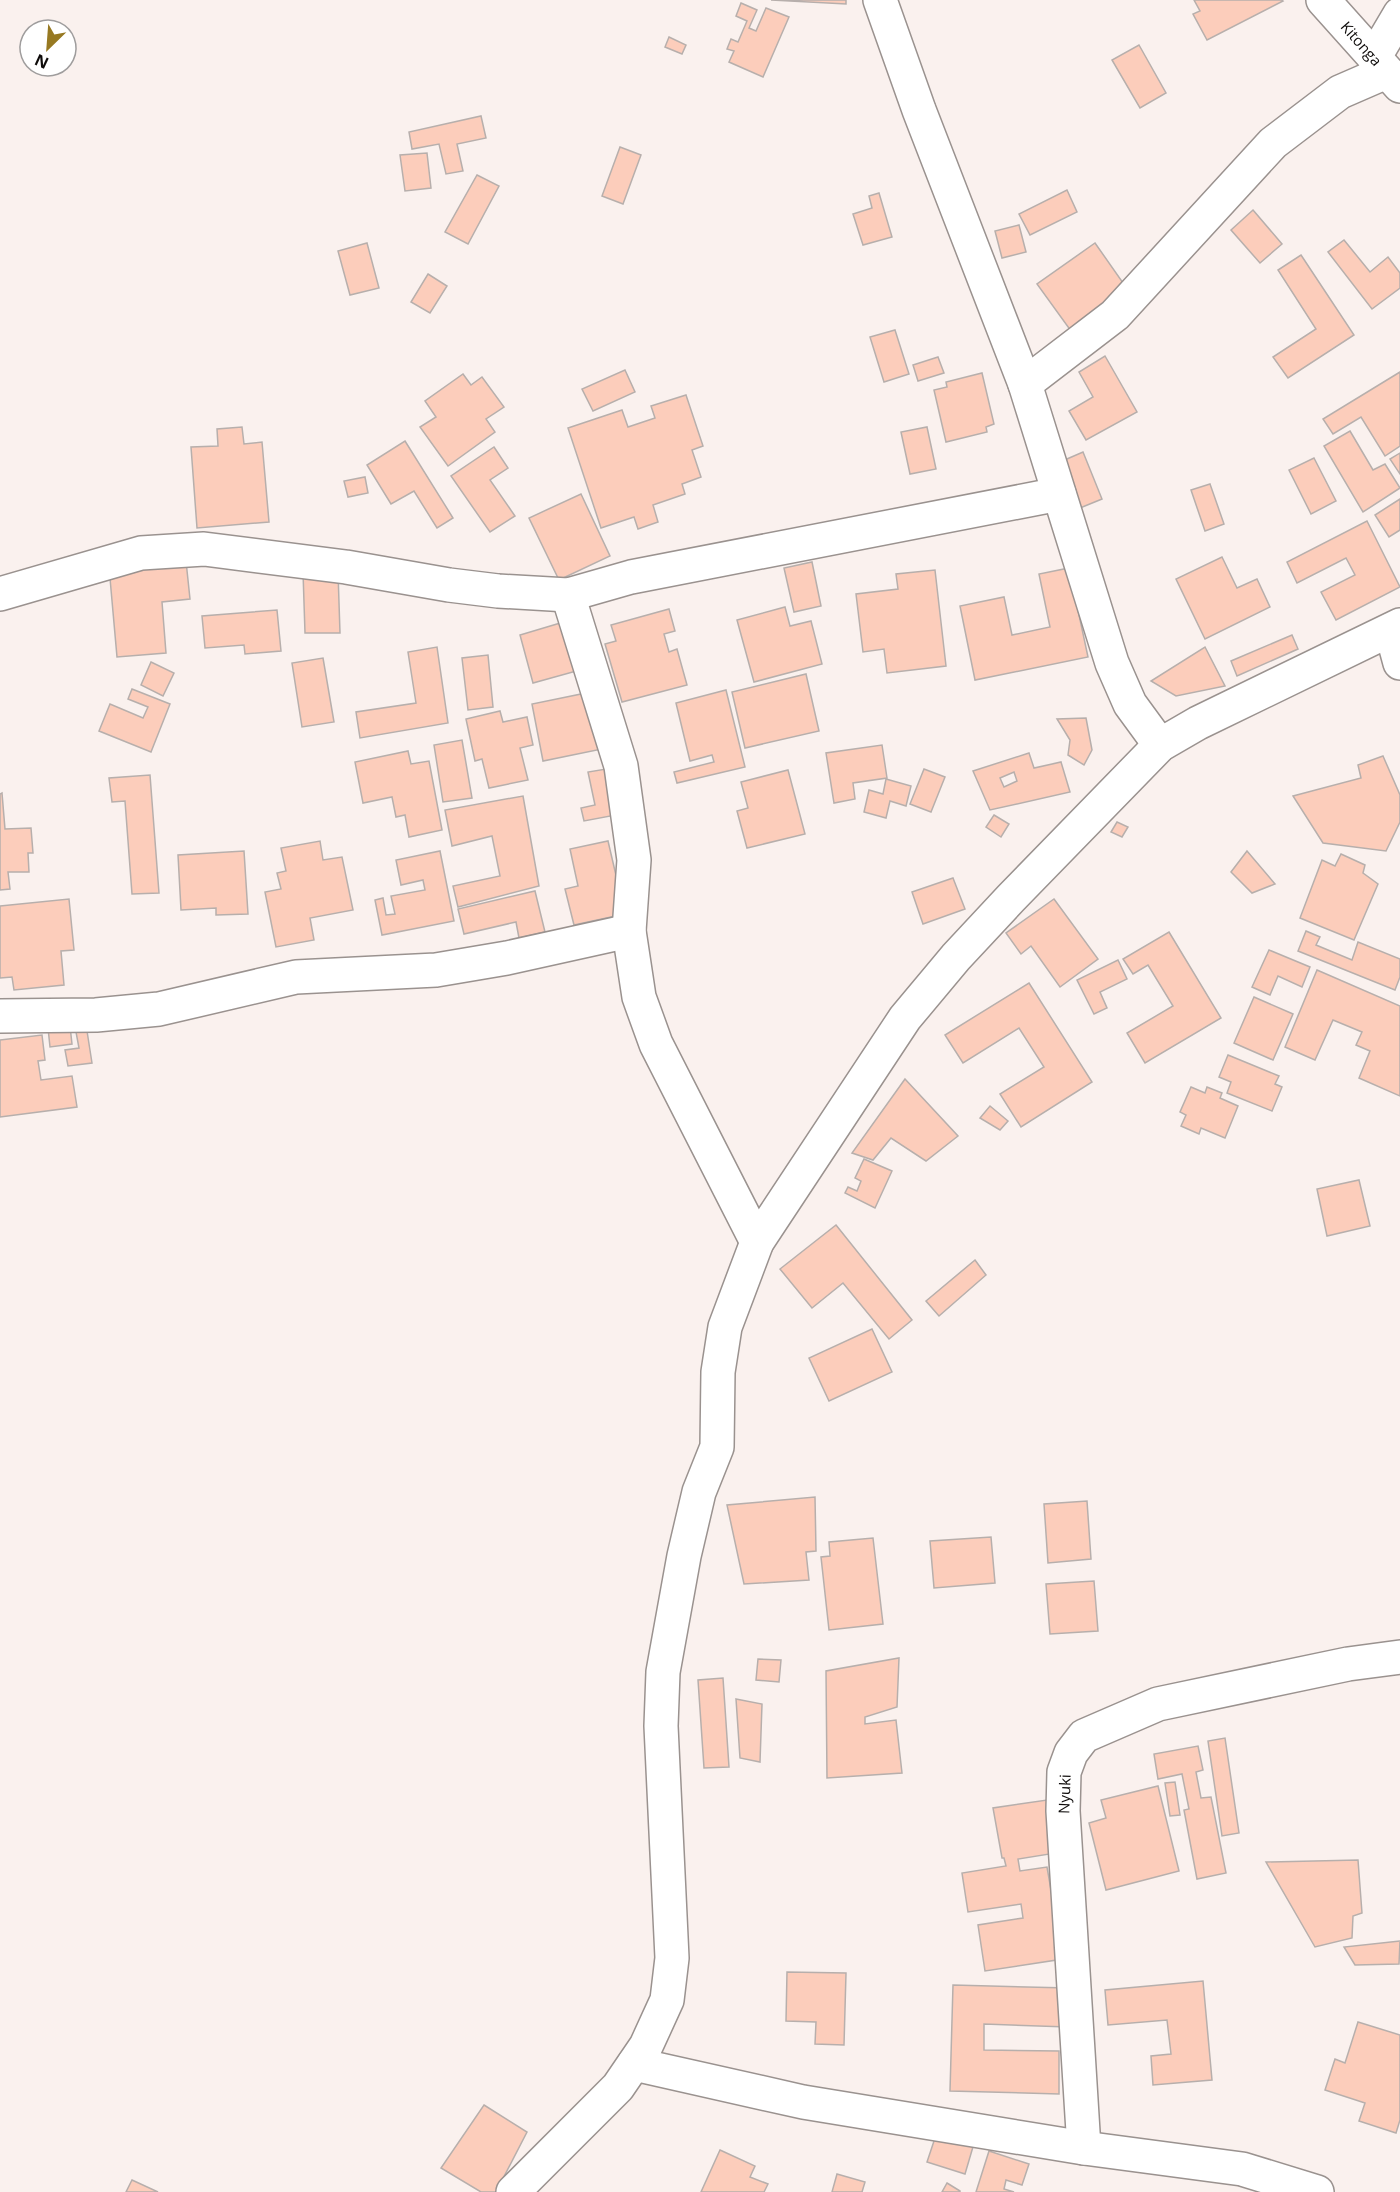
<svg xmlns="http://www.w3.org/2000/svg" width="1400" height="2192" font-family="'Open Sans',sans-serif">
<style>
.building{fill:#fccdbb;stroke:#b7afac;stroke-width:1.5;fill-rule:evenodd}
.lines{fill:none;stroke-linecap:round;stroke-linejoin:round}
.minor-casing{stroke:#9a928f;stroke-width:36}
.minor{stroke:#fff;stroke-width:33}
.labels{text-anchor:middle;stroke-width:4.5;stroke-linejoin:round;paint-order:stroke}
.street-label{font-size:15px;fill:#0e0b0a;stroke:#fff}
</style>
<rect width="100%" height="100%" fill="#faf1ee"/>
<g class="building">
<path d="M771 0H846V4Z"/>
<path d="M1194 0H1282L1283 1 1207 40 1193 14 1200 11Z"/>
<path d="M741 3 757 10 749 28 756 31 766 8 789 17 763 77 729 62 734 51 727 49 731 39 738 42 747 21 736 16Z"/>
<path d="M669 37 686 45 682 54 665 47Z"/>
<path d="M1139 45 1166 93 1140 108 1112 60Z"/>
<path d="M481 116 486 138 457 144 463 171 446 174 439 144 412 149 409 132Z"/>
<path d="M620 147 641 155 623 204 602 196Z"/>
<path d="M427 153 431 188 405 191 400 155Z"/>
<path d="M477 175 499 186 468 244 445 232Z"/>
<path d="M1067 190 1077 212 1030 235 1019 214Z"/>
<path d="M879 193 892 237 863 245 853 214 872 208 869 196Z"/>
<path d="M1253 210 1282 244 1260 263 1231 230Z"/>
<path d="M1019 225 1026 252 1002 258 995 231Z"/>
<path d="M1344 240 1370 272 1388 257 1400 273V288L1372 309 1328 252Z"/>
<path d="M367 243 379 288 350 295 338 251Z"/>
<path d="M1095 243 1128 290 1071 331 1037 284Z"/>
<path d="M1301 255 1354 335 1288 378 1273 357 1316 329 1278 270Z"/>
<path d="M428 274 447 286 430 313 411 302Z"/>
<path d="M895 330 909 374 884 382 870 337Z"/>
<path d="M1105 356 1137 412 1086 440 1069 411 1093 397 1079 372Z"/>
<path d="M938 357 944 373 918 381 913 365Z"/>
<path d="M625 370 635 392 593 411 582 389Z"/>
<path d="M1400 372V446L1385 456 1361 417 1333 434 1323 419Z"/>
<path d="M982 373 994 424 986 427 987 432 946 442 934 390 947 387 946 382Z"/>
<path d="M463 374 471 385 482 377 504 407 486 419 495 432 448 466 420 427 436 417 425 401Z"/>
<path d="M686 395 703 446 692 450 701 477 682 484 685 494 653 505 658 522 638 529 634 517 601 528 568 428 622 410 628 427 655 418 651 406Z"/>
<path d="M242 427 244 444 262 442 269 522 197 528 191 447 218 446 217 429Z"/>
<path d="M927 427 936 469 910 474 901 432Z"/>
<path d="M1350 431 1373 470 1385 464 1400 488 1363 512 1324 446Z"/>
<path d="M405 441 453 518 437 528 414 491 391 504 367 465Z"/>
<path d="M494 447 508 468 490 480 515 516 490 532 451 476Z"/>
<path d="M1083 452 1102 499 1080 508 1060 462Z"/>
<path d="M1400 453V474L1390 459Z"/>
<path d="M1314 458 1336 501 1311 514 1289 470Z"/>
<path d="M365 477 368 493 348 497 344 481Z"/>
<path d="M1210 484 1224 524 1205 531 1191 490Z"/>
<path d="M581 494 610 556 559 580 529 518Z"/>
<path d="M1400 499V530L1389 537 1375 515Z"/>
<path d="M1367 521 1400 587 1336 620 1321 592 1355 575 1346 558 1297 583 1287 562Z"/>
<path d="M1222 557 1237 588 1257 579 1270 607 1205 639 1176 579Z"/>
<path d="M186 561 190 599 162 602 166 653 117 657 109 567Z"/>
<path d="M812 562 821 606 794 612 784 568Z"/>
<path d="M1069 568 1088 657 975 680 960 606 1004 597 1012 635 1050 627 1039 574Z"/>
<path d="M935 570 946 666 887 673 884 649 863 652 856 594 898 589 896 574Z"/>
<path d="M303 572H338L340 633H305Z"/>
<path d="M785 607 790 626 811 621 822 664 754 682 737 620Z"/>
<path d="M669 609 675 631 664 634 669 652 677 649 687 685 622 702 605 644 616 641 611 625Z"/>
<path d="M277 610 281 651 245 654 244 645 205 648 202 616Z"/>
<path d="M567 621 580 670 533 683 520 635Z"/>
<path d="M1292 635 1298 649 1237 676 1231 661Z"/>
<path d="M437 647 448 723 360 738 356 712 416 703 408 652Z"/>
<path d="M1205 647 1225 686 1176 696 1151 681Z"/>
<path d="M488 655 493 707 468 710 462 658Z"/>
<path d="M323 658 334 722 302 727 292 663Z"/>
<path d="M151 662 174 673 163 696 141 685Z"/>
<path d="M806 674 819 731 745 748 732 692Z"/>
<path d="M132 689 170 704 151 752 99 731 110 704 143 718 148 707 128 699Z"/>
<path d="M726 690 745 767 677 783 674 772 714 762 712 755 690 761 676 703Z"/>
<path d="M591 692 602 749 543 761 532 704Z"/>
<path d="M500 711 503 722 527 717 533 745 520 748 528 780 489 788 482 759 475 761 466 719Z"/>
<path d="M1086 718 1092 750 1084 765 1068 755 1070 740 1057 719Z"/>
<path d="M462 740 472 798 443 802 434 745Z"/>
<path d="M882 745 887 778 853 783 855 799 834 803 826 753Z"/>
<path d="M408 751 411 764 429 761 442 830 409 837 405 815 396 817 392 797 363 803 355 762Z"/>
<path d="M1029 753 1034 768 1061 762 1070 792 990 810 973 771ZM1014 772 1017 781 1004 787 1000 778Z"/>
<path d="M1383 756 1400 795V822L1386 851 1323 843 1293 796 1361 778 1358 765Z"/>
<path d="M606 769 616 815 584 821 581 808 595 805 588 772Z"/>
<path d="M924 769 945 777 931 812 910 804Z"/>
<path d="M788 770 805 834 747 848 737 811 748 808 741 782Z"/>
<path d="M150 775 159 893 132 894 125 801 112 802 109 778Z"/>
<path d="M886 779 911 786 906 806 890 801 886 818 864 812 869 790 883 794Z"/>
<path d="M2 793 5 829 31 828 33 853H28L29 872H8L10 889 0 890V794Z"/>
<path d="M523 796 539 886 458 907 453 886 500 876 492 836 452 846 445 810Z"/>
<path d="M994 815 1009 824 1001 837 986 827Z"/>
<path d="M1117 822 1128 827 1122 837 1111 832Z"/>
<path d="M320 841 323 860 342 857 353 910 310 918 314 940 276 947 265 892 281 889 277 873 286 871 281 848Z"/>
<path d="M608 841 625 914 574 925 565 889 578 886 570 849Z"/>
<path d="M244 851 248 914 216 915V908L181 910 178 855Z"/>
<path d="M440 851 454 921 382 935 375 900 383 898 386 915 395 914 391 896 425 890 423 880 401 885 396 860Z"/>
<path d="M1247 851 1275 884 1252 893 1231 872Z"/>
<path d="M1341 854 1365 865 1363 873 1378 884 1354 940 1300 918 1322 860 1335 866Z"/>
<path d="M953 878 965 909 923 924 912 892Z"/>
<path d="M535 891 545 932 519 938 516 922 464 934 458 909Z"/>
<path d="M69 899 74 950 61 951 64 985 14 990 12 977 0 978V906Z"/>
<path d="M1054 899 1098 959 1060 987 1031 946 1021 954 1006 933Z"/>
<path d="M1306 931 1320 937 1316 945 1352 960 1358 942 1400 959V977L1395 990 1298 951Z"/>
<path d="M1169 932 1221 1018 1145 1063 1127 1033 1173 1006 1148 965 1133 974 1123 959Z"/>
<path d="M1269 950 1310 967 1302 987 1278 976 1270 995 1252 987Z"/>
<path d="M1118 960 1127 979 1100 992 1107 1008 1094 1014 1077 980Z"/>
<path d="M1317 970 1400 1006V1096L1359 1078 1370 1051 1356 1045 1362 1032 1333 1020 1315 1060 1285 1047Z"/>
<path d="M1029 983 1092 1082 1021 1127 1000 1094 1044 1067 1019 1028 963 1063 945 1035Z"/>
<path d="M1254 997 1293 1014 1273 1060 1234 1043Z"/>
<path d="M70 1026 72 1044 50 1047 48 1028Z"/>
<path d="M87 1031 92 1063 68 1066 65 1050 79 1048 76 1032Z"/>
<path d="M42 1035 45 1060 38 1061 41 1080 72 1076 77 1107 0 1117V1040Z"/>
<path d="M1228 1055 1279 1076 1275 1084 1282 1087 1272 1111 1227 1093 1231 1082 1219 1077Z"/>
<path d="M905 1079 958 1136 926 1161 891 1138 873 1160 852 1153Z"/>
<path d="M1191 1087 1205 1093 1207 1087 1222 1093 1220 1098 1238 1106 1225 1138 1201 1128 1199 1134 1181 1126 1186 1115 1180 1112Z"/>
<path d="M990 1106 1008 1121 1000 1130 980 1118Z"/>
<path d="M864 1159 892 1171 875 1208 845 1193 848 1187 857 1191 861 1181 855 1178Z"/>
<path d="M1359 1180 1370 1226 1327 1236 1317 1189Z"/>
<path d="M836 1225 912 1320 889 1339 843 1283 812 1308 780 1269Z"/>
<path d="M975 1260 986 1275 939 1316 926 1301Z"/>
<path d="M872 1329 892 1372 829 1401 809 1358Z"/>
<path d="M815 1497 816 1551 806 1552 809 1580 744 1584 727 1505Z"/>
<path d="M1087 1501 1091 1559 1048 1563 1044 1504Z"/>
<path d="M991 1537 995 1583 934 1588 930 1541Z"/>
<path d="M873 1538 883 1624 829 1630 821 1557 830 1556 829 1542Z"/>
<path d="M1094 1581 1098 1631 1050 1634 1046 1584Z"/>
<path d="M899 1658 897 1707 865 1717V1724L896 1720 902 1773 827 1778 826 1671Z"/>
<path d="M758 1659 781 1660 779 1682 756 1680Z"/>
<path d="M723 1678 729 1767 704 1768 698 1680Z"/>
<path d="M736 1699 762 1704 760 1762 740 1758Z"/>
<path d="M1225 1738 1239 1833 1222 1836 1208 1741Z"/>
<path d="M1198 1746 1203 1770 1196 1772 1201 1798 1211 1797 1226 1873 1197 1879 1184 1810 1189 1809 1182 1774 1158 1779 1154 1754Z"/>
<path d="M1175 1782 1180 1815 1170 1816 1165 1783Z"/>
<path d="M1158 1786 1179 1871 1106 1890 1089 1823 1106 1818 1101 1800Z"/>
<path d="M1047 1800 1056 1853 1018 1859 1020 1871 1047 1867 1063 1959 985 1971 978 1925 1023 1918 1021 1904 968 1912 962 1873 1006 1866 1004 1858H1002L993 1808Z"/>
<path d="M1358 1860 1362 1913 1353 1916 1352 1938 1315 1947 1266 1862Z"/>
<path d="M1400 1941 1399 1964 1355 1965 1344 1947Z"/>
<path d="M787 1972 846 1973 844 2045 815 2044 816 2022 786 2021Z"/>
<path d="M1203 1981 1212 2080 1153 2085 1151 2056 1171 2054 1167 2020 1108 2025 1105 1990Z"/>
<path d="M953 1985 1069 1988 1068 2027 984 2024V2050L1059 2051V2094L950 2091Z"/>
<path d="M1358 2022 1400 2035V2120L1396 2133 1359 2121 1365 2103 1325 2090 1335 2059 1345 2063Z"/>
<path d="M484 2105 527 2132 496 2192H481L441 2168Z"/>
<path d="M938 2129 975 2140 965 2174 927 2162Z"/>
<path d="M720 2150 755 2166 750 2177 768 2184 764 2192H701Z"/>
<path d="M989 2151 1029 2164 1022 2185 1006 2180 1004 2189 1014 2192H976Z"/>
<path d="M837 2174 865 2182 862 2192H832Z"/>
<path d="M132 2180 158 2192H126Z"/>
<path d="M947 2183 960 2191V2192H942Z"/>
</g>
<g class="lines">
<g class="minor-casing">
<g id="minor">
<path d="M880 0 919 110 1025 384 1112 663 1130 704 1160 745"/>
<path d="M1323 0 1400 86"/>
<path d="M1374 58 1400 14"/>
<path d="M1025 384 1115 315 1273 143 1340 92 1386 72"/>
<path d="M0 594 141 553 204 549 346 567 449 585 498 591 568 595 631 577 1059 494"/>
<path d="M568 595 621 766 634 860 629 931 639 997 656 1044 757 1242"/>
<path d="M1391 630 1400 663"/>
<path d="M0 1016 96 1015 159 1009 296 977 436 970 507 958 629 931"/>
<path d="M634 2064 803 2102 1084 2148 1242 2169 1317 2192"/>
<path d="M1084 2148 1063 1811 1064 1772 1071 1753 1084 1736 1158 1704 1348 1664 1400 1657"/>
<path d="M513 2192 618 2087 646 2046 667 2000 672 1958 661 1726 663 1672 684 1556 699 1492 717 1447 718 1372 725 1327 757 1242 905 1018 956 957 1011 898 1160 745 1198 723 1400 625"/>
</g>
</g>
<use href="#minor" class="minor"/>
</g>
<g class="labels">
<g class="street-label">
<text transform="translate(1361 44) rotate(49)" y="5">Kitonga</text>
<text transform="translate(1065 1794) rotate(-88)" y="5">Nyuki</text>
</g>
</g>
<g transform="translate(48 48) rotate(205)"><circle r="28" fill="#ffffff" stroke="#9f9d9d" stroke-width="1.5"/>
<path d="M0-4.5L10 22L0 15L-10 22Z" fill="#977922"/>
<text y="-9" font-size="16" font-weight="bold" text-anchor="middle" fill="#0e0b0a">N</text>
</g>
</svg>
